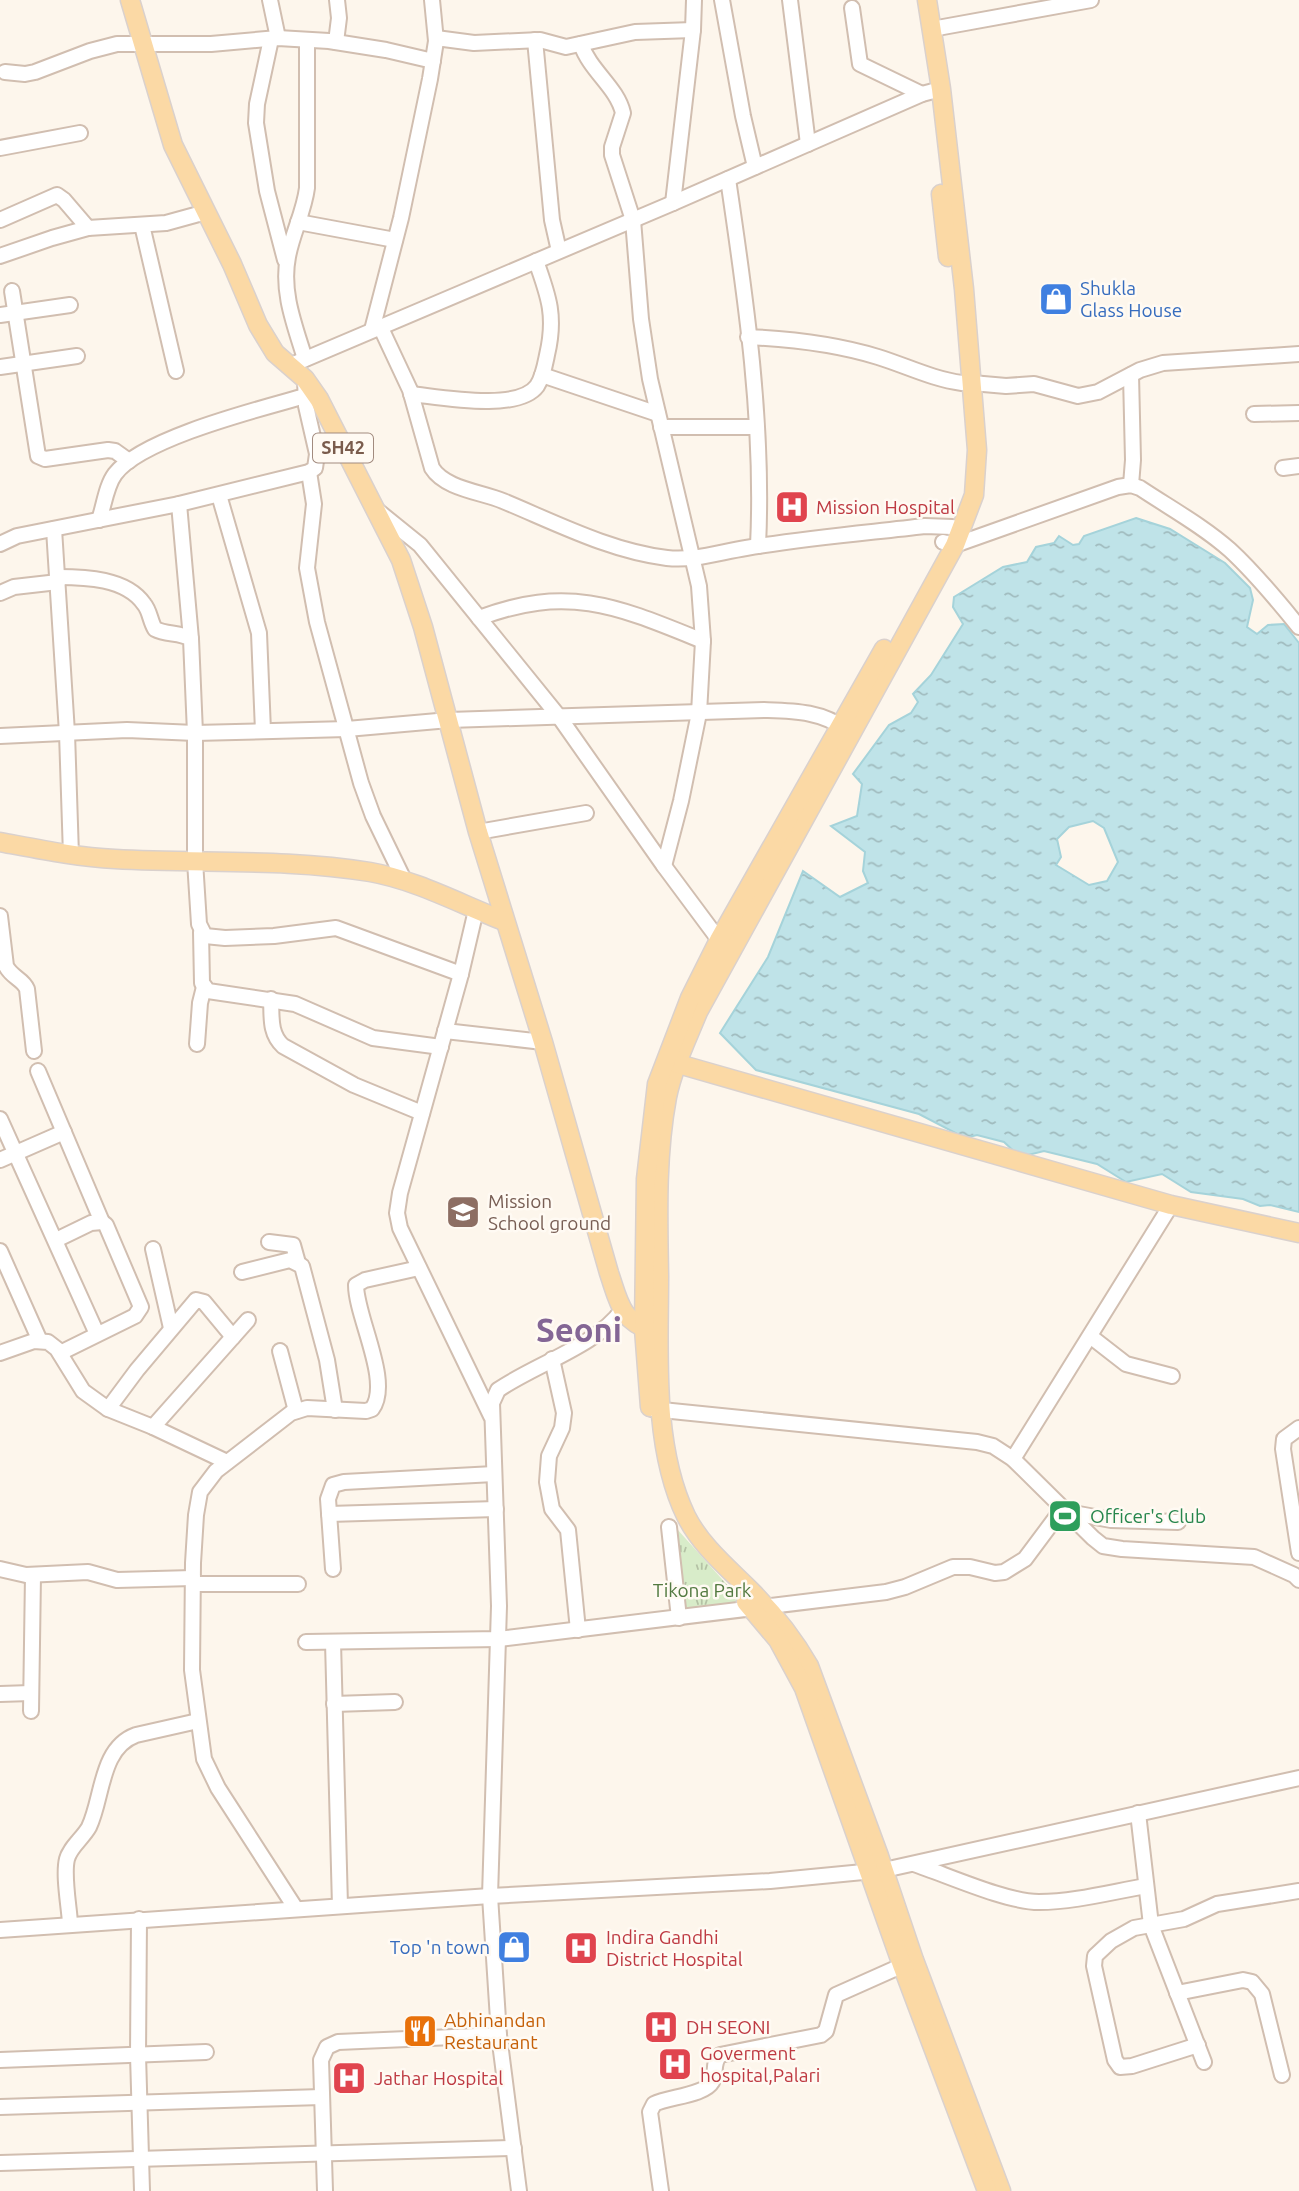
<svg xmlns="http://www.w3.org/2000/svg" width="1299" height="2191" font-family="Ubuntu,sans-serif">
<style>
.grass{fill:url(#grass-tufts)}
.water{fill:url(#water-ripples);stroke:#a5d3da;stroke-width:2;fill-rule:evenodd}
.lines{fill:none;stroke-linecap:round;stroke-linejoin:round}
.minor-casing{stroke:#d1beb0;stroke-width:18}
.major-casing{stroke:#dad1cd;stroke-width:21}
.minor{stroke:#fff;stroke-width:14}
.major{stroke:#fbd9a5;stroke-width:18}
.labels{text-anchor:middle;stroke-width:5;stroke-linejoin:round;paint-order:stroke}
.shield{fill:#fffaf3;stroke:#a28b7f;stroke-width:2}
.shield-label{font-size:18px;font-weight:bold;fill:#7a5c4d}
.shop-label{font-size:19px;fill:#366cbe;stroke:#fffaf3;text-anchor:start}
.health-label{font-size:19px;fill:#be3a42;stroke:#fffaf3;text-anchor:start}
.education-label{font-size:19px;fill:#785e54;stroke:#fffaf3;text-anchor:start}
.leisure-label{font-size:19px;fill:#27864d;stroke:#fffaf3;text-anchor:start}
.park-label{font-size:19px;fill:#537a41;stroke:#fffaf3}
.food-label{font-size:19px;fill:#c56008;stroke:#fffaf3;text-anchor:start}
.town-label{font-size:33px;font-weight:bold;fill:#846695;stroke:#fffaf3}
</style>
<defs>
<pattern id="grass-tufts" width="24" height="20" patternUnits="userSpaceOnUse" patternTransform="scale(1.75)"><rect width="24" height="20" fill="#d8ecc9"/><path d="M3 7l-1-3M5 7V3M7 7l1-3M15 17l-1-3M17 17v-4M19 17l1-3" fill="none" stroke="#b4c2a5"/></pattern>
<pattern id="water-ripples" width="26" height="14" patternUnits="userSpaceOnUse" patternTransform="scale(1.75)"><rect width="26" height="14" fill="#bfe3e8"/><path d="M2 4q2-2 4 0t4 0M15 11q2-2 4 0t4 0" fill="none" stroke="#a0bbbe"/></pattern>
</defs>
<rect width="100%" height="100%" fill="#fdf6ec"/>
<path class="grass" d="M677 1529 747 1607 681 1615Z"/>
<path class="water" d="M1136 518 1170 529 1225 563 1250 588 1253 600 1247 627 1257 634 1268 625 1284 624 1299 643V1212L1270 1205 1260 1206 1243 1199 1191 1192 1162 1174 1126 1182 1097 1164 1044 1151 1020 1157 1004 1142 977 1135 965 1138 919 1114 756 1070 720 1033 768 957 803 871 840 897 868 883 863 871 865 852 831 826 857 816 862 784 853 774 889 725 911 713 918 702 913 694 931 675 963 624 953 607 954 597 1003 567 1027 562 1036 547 1054 543 1059 536 1073 545 1079 544 1084 536ZM1093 821 1104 828 1118 862 1107 881 1089 885 1056 865 1061 857 1057 839 1069 827Z"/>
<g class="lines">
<g class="minor-casing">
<g id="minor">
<path d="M270 0 278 38"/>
<path d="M722 0 743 116 755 167"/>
<path d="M790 0 808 144"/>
<path d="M852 8 860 64 922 94"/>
<path d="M932 29 1091 0"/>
<path d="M436 38 474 43 540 40 566 47 635 32 693 30"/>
<path d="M271 39 257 104 256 123 267 191 285 260"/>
<path d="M535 40 552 220 559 251"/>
<path d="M336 42 339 18 337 0"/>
<path d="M581 44C590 71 617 87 623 113L612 147V155L633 220 641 319 650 379 699 586 703 641 699 713 681 801 664 866"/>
<path d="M5 72 25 74 35 72 90 51 117 44H211L278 38 329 41 386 50 433 61"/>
<path d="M0 148 80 133"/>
<path d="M728 179C746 300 764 424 758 546"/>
<path d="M673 203 693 30 694 0"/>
<path d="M0 220 57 195 64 200 88 228"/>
<path d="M298 222 395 240"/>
<path d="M142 225 176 371"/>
<path d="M0 256 52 238 88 228 166 223 206 212"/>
<path d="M12 291 38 456 45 459 108 450 115 451 129 461"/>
<path d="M0 315 70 305"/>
<path d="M380 326 410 390 432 468C445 489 482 492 503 501 556 523 610 551 667 558 694 561 720 552 746 548 805 538 865 533 925 526L952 527 962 530"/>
<path d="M372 330 401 218 430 79 436 41 432 0"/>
<path d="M748 337C792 339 836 344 878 357 907 366 932 379 962 383"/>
<path d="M305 359C295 326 281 292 288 257 292 234 304 212 307 188V40"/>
<path d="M289 366 673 203 922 94 941 89"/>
<path d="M0 367 77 356"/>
<path d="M542 375 658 414"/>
<path d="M972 383 1006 386 1034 384 1078 396 1098 392 1140 370 1163 363 1299 354"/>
<path d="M411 394C440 397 518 412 537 386 543 377 545 365 547 355 556 317 549 297 536 261"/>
<path d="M1254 414 1299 413"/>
<path d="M661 427H756"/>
<path d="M1283 468 1299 466"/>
<path d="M309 472 314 504 307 568 317 622 361 783 373 816 404 880"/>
<path d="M1131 485 1133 460 1131 375"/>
<path d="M219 495 259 633 263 731"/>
<path d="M179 504 191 639"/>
<path d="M378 511 420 545 560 718 664 866 719 940"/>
<path d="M99 520C104 506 106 486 115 474 142 438 260 409 305 396"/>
<path d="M54 529 67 733 71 855"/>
<path d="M943 542 955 545 1118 487 1131 485 1140 488C1170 508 1203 526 1230 550 1255 573 1278 601 1299 627"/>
<path d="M0 544 17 536 179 504 309 472 315 468 317 454 306 406 305 379"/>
<path d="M58 577C85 577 126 578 144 604 150 611 150 621 155 629 166 635 181 632 191 639L195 733V861L199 924 205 936 225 938 274 936 336 928 461 974"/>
<path d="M0 593 14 587 58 582"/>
<path d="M479 618C569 584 619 607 703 641"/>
<path d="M0 736 127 730 195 733 347 729 449 720 764 710C795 711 821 711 847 730"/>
<path d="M478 832 586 813"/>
<path d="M476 910 461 974 400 1193 397 1213 400 1228 491 1416"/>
<path d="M0 916 6 966C11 977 23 979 27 989L34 1051"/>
<path d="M201 932 202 983 208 991 295 1004 373 1038 441 1047"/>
<path d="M271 999C272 1016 269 1033 283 1046L354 1085 422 1113"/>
<path d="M445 1031 543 1042"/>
<path d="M197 1044 200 1003 204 987"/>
<path d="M38 1071 102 1222"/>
<path d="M0 1119 97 1334"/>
<path d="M0 1160 64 1132"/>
<path d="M56 1240 91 1223 102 1222 106 1225 141 1307 135 1316 60 1353"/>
<path d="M269 1242 293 1245 298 1263"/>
<path d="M153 1249 171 1328"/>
<path d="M0 1251 40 1341"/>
<path d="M242 1272 290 1260 302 1266 327 1360 335 1410"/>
<path d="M1090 1336 1126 1364 1172 1376"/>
<path d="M280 1351 296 1411"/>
<path d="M0 1353 34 1341 48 1342 57 1349 83 1391 108 1409 153 1427 227 1462"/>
<path d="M552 1359 564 1413 562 1428 549 1456 547 1482 552 1509 568 1530 578 1630"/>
<path d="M108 1409 137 1370 196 1300 204 1302 233 1337"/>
<path d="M652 1409 977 1442 993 1446 1013 1459 1093 1538 1103 1546 1122 1549 1254 1557 1294 1575 1299 1580"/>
<path d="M153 1427 248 1320"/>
<path d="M1299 1428 1284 1439 1283 1449 1299 1553"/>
<path d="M1013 1459 1171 1205"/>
<path d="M1068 1512 1111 1520 1178 1522"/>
<path d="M329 1514 496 1509"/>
<path d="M669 1527 679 1618"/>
<path d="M0 1569 26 1575 88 1572 117 1580 193 1578"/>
<path d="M333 1569 328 1499 333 1485 344 1482 494 1474"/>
<path d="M193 1584H298"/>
<path d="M306 1642 499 1639 886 1592 905 1587 953 1567H970L995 1573 1004 1572 1025 1559 1063 1508"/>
<path d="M333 1642 340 1906"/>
<path d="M0 1694 31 1693"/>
<path d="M334 1704 395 1702"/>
<path d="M31 1711 33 1575"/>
<path d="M1138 1813 1151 1925 1204 2062"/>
<path d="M914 1864C947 1875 1006 1902 1039 1902 1074 1902 1111 1892 1146 1886"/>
<path d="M296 1909 218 1788 204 1759 192 1670 193 1563 196 1515 200 1492 216 1471 291 1413 307 1408 366 1411 372 1409C392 1382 356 1317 356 1285L365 1280 419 1268"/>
<path d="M139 1919 138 2055 142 2191"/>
<path d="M70 1923C69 1906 63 1875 67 1859 70 1847 83 1838 89 1827 103 1798 100 1748 136 1735L198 1721"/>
<path d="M0 1930 490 1896 770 1881 884 1870 1299 1778"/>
<path d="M1177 1993 1243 1980 1252 1982 1262 1994 1282 2075"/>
<path d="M1198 2045 1132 2066 1120 2067 1115 2060 1094 1966 1095 1956 1111 1941 1134 1928 1184 1919 1217 1904 1299 1891"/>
<path d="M0 2060 206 2052"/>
<path d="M0 2107 322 2097"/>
<path d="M0 2163 514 2148"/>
<path d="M325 2191 321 2060 327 2047 338 2042 499 2035"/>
<path d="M519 2191 499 2035 490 1896 499 1606 492 1403 498 1390C534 1365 598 1345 622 1310"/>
<path d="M661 2191 650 2112 654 2104C668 2097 705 2095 712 2082 717 2072 712 2063 720 2055L821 2035 826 2031 836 1995 910 1962"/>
</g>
</g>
<g class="major-casing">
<g id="major">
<path d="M130 0 173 145 232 264 258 325 275 353 305 379 319 399 401 560 423 627 478 832 543 1042 609 1273C619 1302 620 1320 652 1331"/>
<path d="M927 0 941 89 964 289 977 450 974 495 955 545 698 1012C687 1039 673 1068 667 1097 656 1156 658 1216 659 1276 659 1352 652 1446 686 1516 701 1546 728 1568 751 1591 774 1614 793 1638 809 1666L879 1856 914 1960 1001 2191"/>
<path d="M941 194 948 257"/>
<path d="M0 842C38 849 76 857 115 859 200 864 286 858 370 872 416 880 460 904 504 921"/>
<path d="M668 1061 1171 1205 1299 1233"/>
<path d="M650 1407 644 1329 646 1179 657 1084 690 998 719 940 884 649"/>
<path d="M746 1602 778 1640 804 1688 902 1965 987 2191"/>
</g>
</g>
<use href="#minor" class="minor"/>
<use href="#major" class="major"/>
</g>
<defs>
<g id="shop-square" transform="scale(1.75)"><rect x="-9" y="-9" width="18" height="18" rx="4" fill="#3f7fe0" stroke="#fffaf3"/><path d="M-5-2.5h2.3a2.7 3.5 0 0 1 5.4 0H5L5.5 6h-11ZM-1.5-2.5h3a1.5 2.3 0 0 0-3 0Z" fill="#fff"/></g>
<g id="hospital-square" transform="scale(1.75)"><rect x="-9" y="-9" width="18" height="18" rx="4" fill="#e0444e" stroke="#fffaf3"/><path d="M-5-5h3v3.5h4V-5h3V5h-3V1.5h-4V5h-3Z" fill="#fff"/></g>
<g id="school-square" transform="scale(1.75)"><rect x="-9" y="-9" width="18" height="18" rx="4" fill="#8d6e63" stroke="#fffaf3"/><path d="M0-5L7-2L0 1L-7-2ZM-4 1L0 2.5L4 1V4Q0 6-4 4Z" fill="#fff"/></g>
<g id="stadium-square" transform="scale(1.75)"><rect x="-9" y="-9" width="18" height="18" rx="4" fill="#2e9e5b" stroke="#fffaf3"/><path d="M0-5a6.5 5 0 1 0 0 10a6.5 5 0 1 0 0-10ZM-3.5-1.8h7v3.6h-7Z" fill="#fff"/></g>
<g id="restaurant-square" transform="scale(1.75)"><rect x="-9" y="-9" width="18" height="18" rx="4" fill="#e8710a" stroke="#fffaf3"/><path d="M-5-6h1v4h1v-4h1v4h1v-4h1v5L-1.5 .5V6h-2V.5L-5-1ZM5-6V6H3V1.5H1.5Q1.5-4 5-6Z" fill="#fff"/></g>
</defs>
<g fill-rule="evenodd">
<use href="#shop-square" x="1056" y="299"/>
<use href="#hospital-square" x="792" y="507"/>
<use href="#school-square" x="463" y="1212"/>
<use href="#stadium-square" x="1065" y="1516"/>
<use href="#shop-square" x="514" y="1947"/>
<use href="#hospital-square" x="581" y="1948"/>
<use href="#hospital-square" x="661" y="2027"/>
<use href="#restaurant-square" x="420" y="2031"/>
<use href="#hospital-square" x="675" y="2064"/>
<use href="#hospital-square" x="349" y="2078"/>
</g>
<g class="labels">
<rect class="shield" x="313" y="433.5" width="60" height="29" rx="5"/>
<g class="shield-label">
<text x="343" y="454">SH42</text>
</g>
<g class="shop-label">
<text x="1080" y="295">Shukla<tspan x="1080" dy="22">Glass House</tspan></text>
<text x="490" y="1954" text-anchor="end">Top 'n town</text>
</g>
<g class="health-label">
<text x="816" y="514">Mission Hospital</text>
<text x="606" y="1944">Indira Gandhi<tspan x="606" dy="22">District Hospital</tspan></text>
<text x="686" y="2034">DH SEONI</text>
<text x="700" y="2060">Goverment<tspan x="700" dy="22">hospital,Palari</tspan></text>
<text x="374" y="2085">Jathar Hospital</text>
</g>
<g class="education-label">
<text x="488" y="1208">Mission<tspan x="488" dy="22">School ground</tspan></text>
</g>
<g class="leisure-label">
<text x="1090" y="1523">Officer's Club</text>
</g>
<g class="park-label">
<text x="702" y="1597">Tikona Park</text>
</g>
<g class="food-label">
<text x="444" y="2027">Abhinandan<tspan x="444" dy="22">Restaurant</tspan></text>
</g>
<g class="town-label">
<text x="579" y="1342">Seoni</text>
</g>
</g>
</svg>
